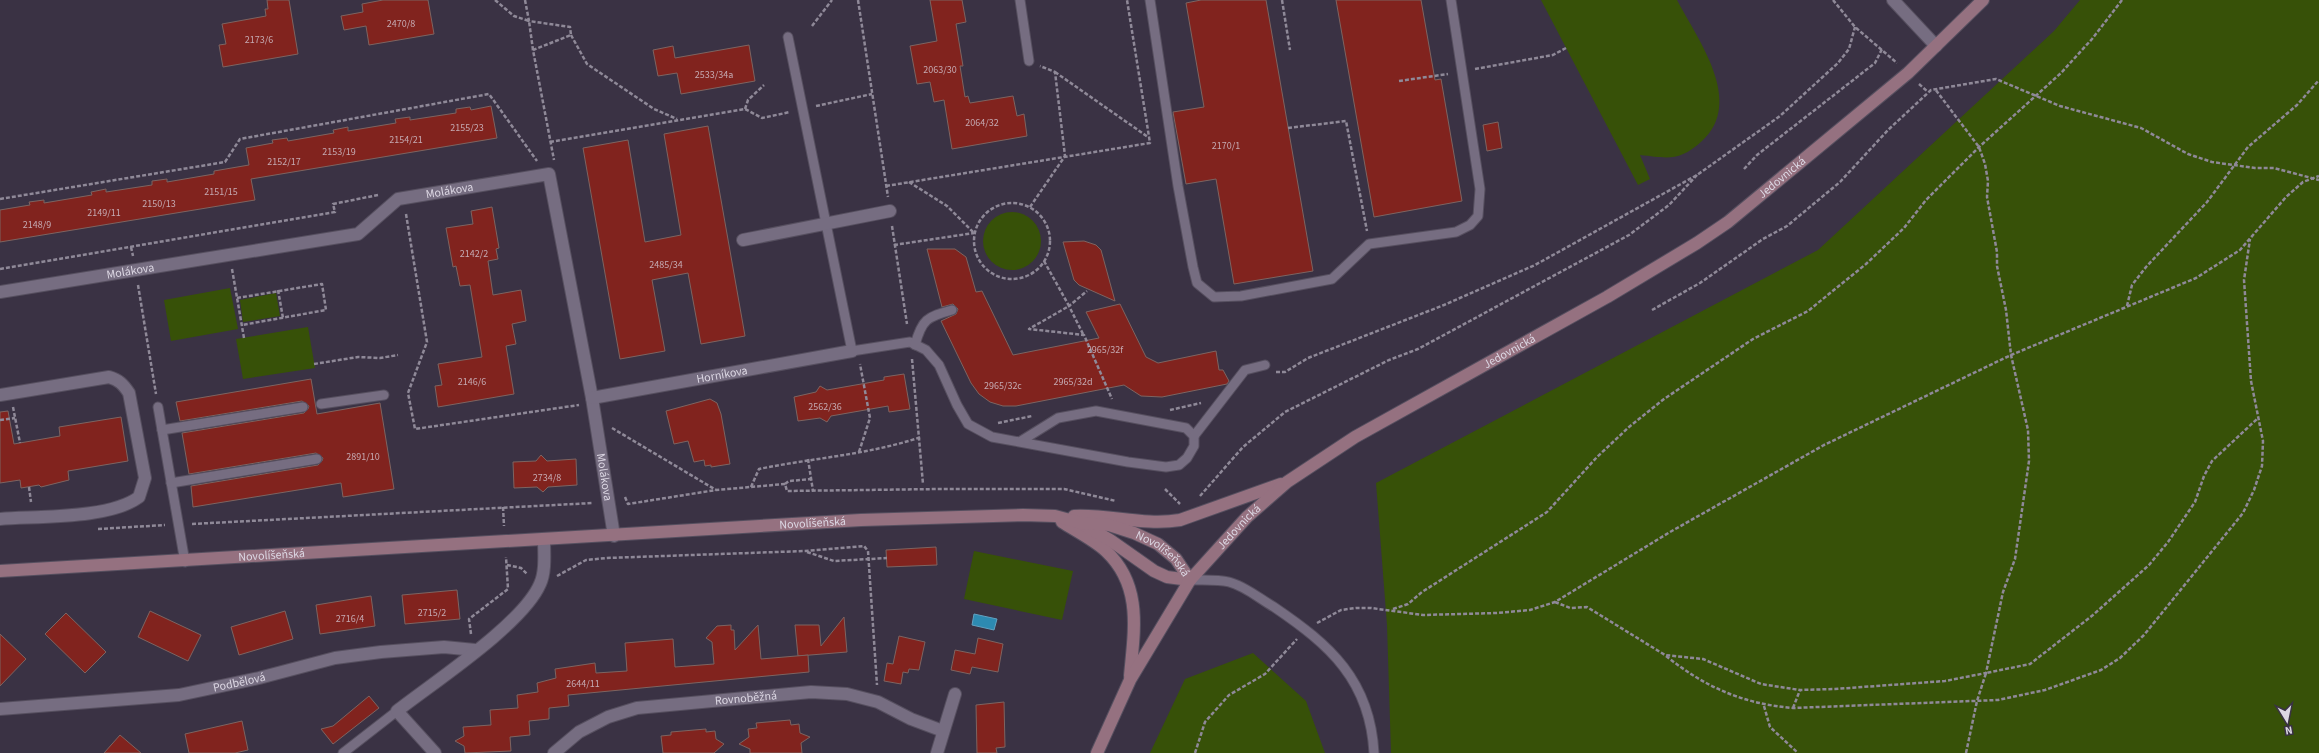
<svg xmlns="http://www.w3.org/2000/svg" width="2319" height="753" font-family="'Source Sans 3',sans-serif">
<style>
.green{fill:#375108}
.water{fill:#2d8ab1;stroke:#62a1c0}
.building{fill:#81231e;stroke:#7d6461}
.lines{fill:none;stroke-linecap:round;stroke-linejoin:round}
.lane-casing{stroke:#564f5f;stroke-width:11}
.street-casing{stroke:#564f5f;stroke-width:14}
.secondary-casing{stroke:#564f5f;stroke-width:14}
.path{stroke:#8f8998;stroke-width:2.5;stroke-dasharray:4 2;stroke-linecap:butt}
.lane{stroke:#766d81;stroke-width:9}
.street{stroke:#766d81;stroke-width:12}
.secondary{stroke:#957180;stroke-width:12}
.labels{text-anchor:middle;stroke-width:4;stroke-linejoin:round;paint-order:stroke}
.number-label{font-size:10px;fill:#c5aab2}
.street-label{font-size:12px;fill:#dcd7e3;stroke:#3a3244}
</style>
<rect width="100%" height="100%" fill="#3a3244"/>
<g class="green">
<path d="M1541 0H1677C1698 40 1745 102 1702 141 1679 162 1668 158 1640 155L1650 179 1638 185Z"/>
<path d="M2080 0H2319V753H1391L1387 625 1376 483 1818 250 2054 31Z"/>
<circle cx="1012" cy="241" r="29"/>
<path d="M230 288 238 329 171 341 164 300Z"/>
<path d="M276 293 280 316 243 322 240 300Z"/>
<path d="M308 327 315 368 243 379 236 339Z"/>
<path d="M974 551 1073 571 1062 620 964 599Z"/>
<path d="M1253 653 1306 701 1325 753H1150L1185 679Z"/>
</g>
<path class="water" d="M974 614 997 619 994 630 972 625Z"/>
<g class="building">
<path d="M267 0H289L298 54 223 67 219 45 226 44 222 24 266 16 265 9H268Z"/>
<path d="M383 0H428L434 34 369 45 366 26 344 30 341 16 363 12 362 4Z"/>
<path d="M930 0H962L966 22 956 24 963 66H960L965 97 968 96 970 103 1013 96 1017 116 1024 114 1027 136 952 149 944 100 934 102 930 82 917 84 910 46 937 41Z"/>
<path d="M1201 0H1266L1313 271 1234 284 1216 179 1186 184 1173 112 1204 107 1186 3Z"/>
<path d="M1336 0H1421L1435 80 1441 79 1462 201 1374 217Z"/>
<path d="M749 45 755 81 681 94 677 73 658 76 653 50 673 46 675 58Z"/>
<path d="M491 106 497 138 251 179 255 200 0 242V210L30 205 29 202 44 200V203L92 195 91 192 106 189V192L152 185V181L167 179V182L214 174V171L249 165 246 148 273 143 272 140 287 138 288 141 334 133 333 130 348 127V131L396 123 395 119 410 117V120L456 113V109L470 107 471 110Z"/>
<path d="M1498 122 1502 148 1487 151 1483 125Z"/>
<path d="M708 126 745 336 701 344 688 273 652 280 665 351 620 359 583 148 628 140 645 242 681 235 664 134Z"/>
<path d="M492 207 499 248 496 249 498 259 488 261 493 295 521 290 526 321 512 324 516 344 506 346 514 394 438 407 435 386 442 385 438 364 482 357 470 285 460 286 456 266 453 267 446 228 473 224 471 211Z"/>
<path d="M1084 241 1096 245 1101 250 1115 301 1079 285 1074 280 1063 242Z"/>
<path d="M927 249H955L966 257 976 292 982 291 1013 355 1099 338 1086 312 1120 304 1146 357 1158 363 1216 351 1219 370H1223L1229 381 1227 384 1162 397 1141 396 1124 385 1016 406H1003L990 402 979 394 971 383 941 321 956 314 958 309 953 304 942 307Z"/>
<path d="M904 374 910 409 889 412 888 406 831 416 827 422 820 418 798 421 794 397 816 392 820 386 827 390 884 380V377Z"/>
<path d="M311 379 317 414 380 403 394 489 343 497 341 483 193 507 191 486 318 465 322 461 323 458 316 453 189 474 182 433 304 413 308 409 309 406 302 401 180 421 176 402Z"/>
<path d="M710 399 717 403 721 414 730 464 711 467V465L705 466 704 460 694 462 688 441 674 444 666 411Z"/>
<path d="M8 411 14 444 60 436 59 427 121 417 128 461 68 471 69 480 41 487 39 485 21 488 20 480 0 483V412Z"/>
<path d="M541 455 547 461 576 459 577 485 548 487 543 492 537 487 514 488 513 462 536 461Z"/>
<path d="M936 547 937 565 887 567 886 550Z"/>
<path d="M457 590 460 619 405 624 402 595Z"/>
<path d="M371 596 375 626 320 634 316 605Z"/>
<path d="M150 611 201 635 188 661 138 637Z"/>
<path d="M285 611 293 639 239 655 231 627Z"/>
<path d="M66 613 106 652 85 673 45 634Z"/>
<path d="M844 617 847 652 798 656 795 625H819L821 646Z"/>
<path d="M731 625V630H734L735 650 758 625 761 659 808 655 809 672 568 695 569 706 549 708V719L529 721 530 735 510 737 511 751 465 753 464 746 455 741 464 736 463 727 491 725 490 710 518 708 517 695 538 692 537 683 556 678 555 669 595 663 596 673 627 671 625 643 673 639 675 667 714 664 712 642 706 638 717 626Z"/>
<path d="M0 634 26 659 0 686Z"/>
<path d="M899 636 925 642 919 670 909 669 908 673 903 672 901 684 884 681 887 663 893 664Z"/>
<path d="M978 638 1003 644 998 672 972 667 970 674 951 670 955 650 975 654Z"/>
<path d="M369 696 379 708 333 744 321 729 333 726Z"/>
<path d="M1004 702 1005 747 996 748 997 753H977L976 705Z"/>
<path d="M790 720 791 725 799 724 800 733 810 737 801 743 802 753H750V749L739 744 749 737 748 729 757 728 756 723Z"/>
<path d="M242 721 248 750 235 753H189L185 734Z"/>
<path d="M706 729V732L715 731 716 739 724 744 714 753H663L661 736 671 735V732Z"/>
<path d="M120 735 141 753H104Z"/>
</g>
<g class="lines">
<g class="lane-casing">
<g id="lane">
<path d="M1020 0 1029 61"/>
<path d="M1150 0 1178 186 1193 267 1197 283 1214 297 1241 296 1332 279 1369 244 1456 232 1470 225 1478 216 1480 189 1451 0"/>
<path d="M788 37 852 351 910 342 926 350 939 365 957 405 968 424 992 437 1128 462 1166 467 1179 465 1187 458 1194 446V436L1186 428 1096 411 1058 418 1021 441"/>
<path d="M915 345C922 319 927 317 952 310"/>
<path d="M321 404 384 395"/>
<path d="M158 407 185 562"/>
<path d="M162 430 303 407"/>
<path d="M1194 436 1245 370 1265 365"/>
<path d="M171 483 317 459"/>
<path d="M1190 580C1202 580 1217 579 1229 582 1245 586 1260 599 1274 607 1330 645 1370 680 1374 753"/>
<path d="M343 753 397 711"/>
</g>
</g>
<g class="street-casing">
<g id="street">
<path d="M1893 0 1936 46"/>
<path d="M743 240 890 211"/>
<path id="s1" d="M0 292 358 234 398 199 549 174 592 398 614 536"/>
<path d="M0 395 109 377C119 380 123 384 129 393L145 478 139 497C110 519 38 516 0 519"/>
<path id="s2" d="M592 398 852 351"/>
<path id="s3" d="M0 709 179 695 259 678 335 658 381 652 444 647 475 650"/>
<path d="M435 753 397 711C434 682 523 624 540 584 546 571 544 553 544 539"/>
<path id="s4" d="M554 753 579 732 608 717 637 708 811 692 847 694 878 702 911 719 943 731"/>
<path d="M937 753 955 694"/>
</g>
</g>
<g class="secondary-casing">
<g id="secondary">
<path d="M1074 516C1109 514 1144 526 1180 520L1281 484"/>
<path d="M1062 522C1076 531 1094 540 1106 551 1143 586 1134 631 1130 676"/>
<path d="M1084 525 1110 540 1154 571 1167 577 1190 580"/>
<path id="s5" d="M0 571 861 520 1023 515 1055 516 1081 523 1109 525 1134 533 1158 544 1176 559 1190 580"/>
<path id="s6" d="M1097 753 1130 680 1190 580 1247 517 1287 482 1355 437 1607 297 1697 243 1728 222 1908 73 1983 0"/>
</g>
</g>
<g class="path">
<path d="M495 0 514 16 529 21 533 50"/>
<path d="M525 0 529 21 570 27 571 35 533 50 554 160"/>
<path d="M858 0 888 197"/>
<path d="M1282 0 1290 50"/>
<path d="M1833 0 1855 27 1897 63"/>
<path d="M812 26 832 0"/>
<path d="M571 35 587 64 654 109 677 119"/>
<path d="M1475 69 1553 55 1566 48"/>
<path d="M1055 72 1148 137"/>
<path d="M1399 81 1448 74"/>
<path d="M1919 84 1928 92"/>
<path d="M816 106 872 94"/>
<path d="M745 109 748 100 764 85"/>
<path d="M1288 128 1346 121 1367 231"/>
<path d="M550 142 745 109 762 118 790 112"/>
<path d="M1744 169 1757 155 1875 63 1882 49"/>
<path d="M909 182 947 206 974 233"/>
<path d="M886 186 1150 143 1127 0"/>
<path d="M0 199 225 162 240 139 489 94 537 161"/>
<circle cx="1012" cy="241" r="38"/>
<path d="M1030 207 1065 156 1055 72 1040 66"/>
<path d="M406 214 427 342 408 393 415 429 579 405"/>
<path d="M892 226 907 324"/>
<path d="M894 245 974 233"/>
<path d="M131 247 133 256"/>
<path d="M1044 261 1069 306 1029 329 1084 335 1112 399"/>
<path d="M0 269 335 212 333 204 378 195"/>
<path d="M232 269 244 338"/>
<path d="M138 285 156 394"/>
<path d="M278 290 283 318"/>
<path d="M237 298 322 284 326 310 242 325"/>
<path d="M2127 306 2132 285 2146 267 2207 202 2248 147 2297 105 2319 80"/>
<path d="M1652 310 1700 283 1763 239 1787 226 1840 182 1888 130 1931 90 1996 79 2060 106 2141 128 2188 154 2212 162 2255 168H2274L2319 180"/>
<path d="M1083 334 1069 306 1087 291"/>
<path d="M912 359 923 484"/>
<path d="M314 364 358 357 380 358 398 355"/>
<path d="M1276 372H1285L1308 358 1444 305 1535 265 1697 175 1780 116 1838 63 1849 49 1855 27"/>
<path d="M13 407 20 443"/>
<path d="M1170 410 1201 403"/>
<path d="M0 420 15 418"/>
<path d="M998 423 1032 416"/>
<path d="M612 428 716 490"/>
<path d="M859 452 870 418 860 364"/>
<path d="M808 459 813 491"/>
<path d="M785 484 789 481 812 479"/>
<path d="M29 487 31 502"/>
<path d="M751 487 759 469C812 458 868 455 921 437"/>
<path d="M1165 489 1180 504"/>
<path d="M1200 496 1243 447 1285 412 1389 360 1418 349 1629 235 1669 205 1697 175"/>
<path d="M625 497 628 504 716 490 785 484 787 491 940 489H1064L1116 501"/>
<path d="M503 507 504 526"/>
<path d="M192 524 593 503"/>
<path d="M98 529 165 525"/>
<path d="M807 552 834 561 887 558"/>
<path d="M507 565 521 568 527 574"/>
<path d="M557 576 586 560 607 558 805 551 864 546 868 551 877 685"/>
<path d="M1555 602 1570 608 1587 607 1665 655 1703 659 1761 684 1780 687 1800 690 1835 689 1945 681 1986 673 2003 592 2015 559 2029 461 2028 430 2011 355 2006 310 1997 266V252L1987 197 1988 181 1985 164 1979 147 1935 89"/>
<path d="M1393 609 1408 604 1422 592 1547 512 1597 457 1629 427 1664 399 1753 339 1808 311 1866 264 1904 228 1926 200 1979 147 2061 73 2092 39 2122 0"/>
<path d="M1317 623 1341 610 1356 608H1371L1423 615 1497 613 1530 610 1555 602 1670 532 1824 445 2011 355 2196 278 2240 250 2286 197 2303 182 2319 176"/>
<path d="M471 634 469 619 508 589 506 557"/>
<path d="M1666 656C1705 687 1743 704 1793 708L1998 700 2045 690 2101 670 2120 658 2144 635 2243 513 2254 490 2262 466 2263 441 2251 381 2244 280 2250 239"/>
<path d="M1764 706 1770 727 1798 753"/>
<path d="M1793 708 1800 690"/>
<path d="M1195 753 1205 722 1229 695 1265 674 1297 639"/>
<path d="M1966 753 1977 701 1986 673 2030 664 2093 615 2149 565 2168 542 2195 502 2204 476 2212 461 2257 419"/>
</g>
<use href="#lane" class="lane"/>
<use href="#street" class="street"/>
<use href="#secondary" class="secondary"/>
</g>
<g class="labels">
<g class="number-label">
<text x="401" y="27">2470/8</text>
<text x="259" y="43">2173/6</text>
<text x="940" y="73">2063/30</text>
<text x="714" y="78">2533/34a</text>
<text x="982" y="126">2064/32</text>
<text x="467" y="131">2155/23</text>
<text x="406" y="143">2154/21</text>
<text x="1226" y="149">2170/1</text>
<text x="339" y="155">2153/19</text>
<text x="284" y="165">2152/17</text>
<text x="221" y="195">2151/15</text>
<text x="159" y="207">2150/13</text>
<text x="104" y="216">2149/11</text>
<text x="37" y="228">2148/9</text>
<text x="474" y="257">2142/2</text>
<text x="666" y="268">2485/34</text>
<text x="1105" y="353">2965/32f</text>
<text x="472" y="385">2146/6</text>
<text x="1073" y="385">2965/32d</text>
<text x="1003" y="389">2965/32c</text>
<text x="825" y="410">2562/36</text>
<text x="363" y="460">2891/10</text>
<text x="547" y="481">2734/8</text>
<text x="432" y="616">2715/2</text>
<text x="350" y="622">2716/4</text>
<text x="583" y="687">2644/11</text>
</g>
<g class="street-label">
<text dy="4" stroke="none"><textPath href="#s6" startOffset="917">Jedovnická</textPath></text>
<text dy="4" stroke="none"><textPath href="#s1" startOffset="468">Molákova</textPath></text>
<text dy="4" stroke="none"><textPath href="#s1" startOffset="132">Molákova</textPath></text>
<text dy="4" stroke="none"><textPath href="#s6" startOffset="593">Jedovnická</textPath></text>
<text dy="4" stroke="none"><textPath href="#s2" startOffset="132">Horníkova</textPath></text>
<text dy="4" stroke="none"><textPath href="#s1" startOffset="877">Molákova</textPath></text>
<text dy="4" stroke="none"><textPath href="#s5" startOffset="814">Novolíšeňská</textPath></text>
<text dy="4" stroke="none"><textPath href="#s6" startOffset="269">Jedovnická</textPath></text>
<text dy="4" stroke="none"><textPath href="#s5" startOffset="272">Novolíšeňská</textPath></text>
<text dy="4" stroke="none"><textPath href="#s5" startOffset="1174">Novolíšeňská</textPath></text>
<text dy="4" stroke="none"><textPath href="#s3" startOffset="241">Podbělová</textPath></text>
<text dy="4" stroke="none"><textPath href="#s4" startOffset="205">Rovnoběžná</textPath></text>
</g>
</g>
<g transform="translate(2287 721) rotate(170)" stroke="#3a3244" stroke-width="3" paint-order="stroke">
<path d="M0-3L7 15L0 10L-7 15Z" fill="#dcd7e3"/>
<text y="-6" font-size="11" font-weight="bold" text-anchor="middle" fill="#dcd7e3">N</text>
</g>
</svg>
